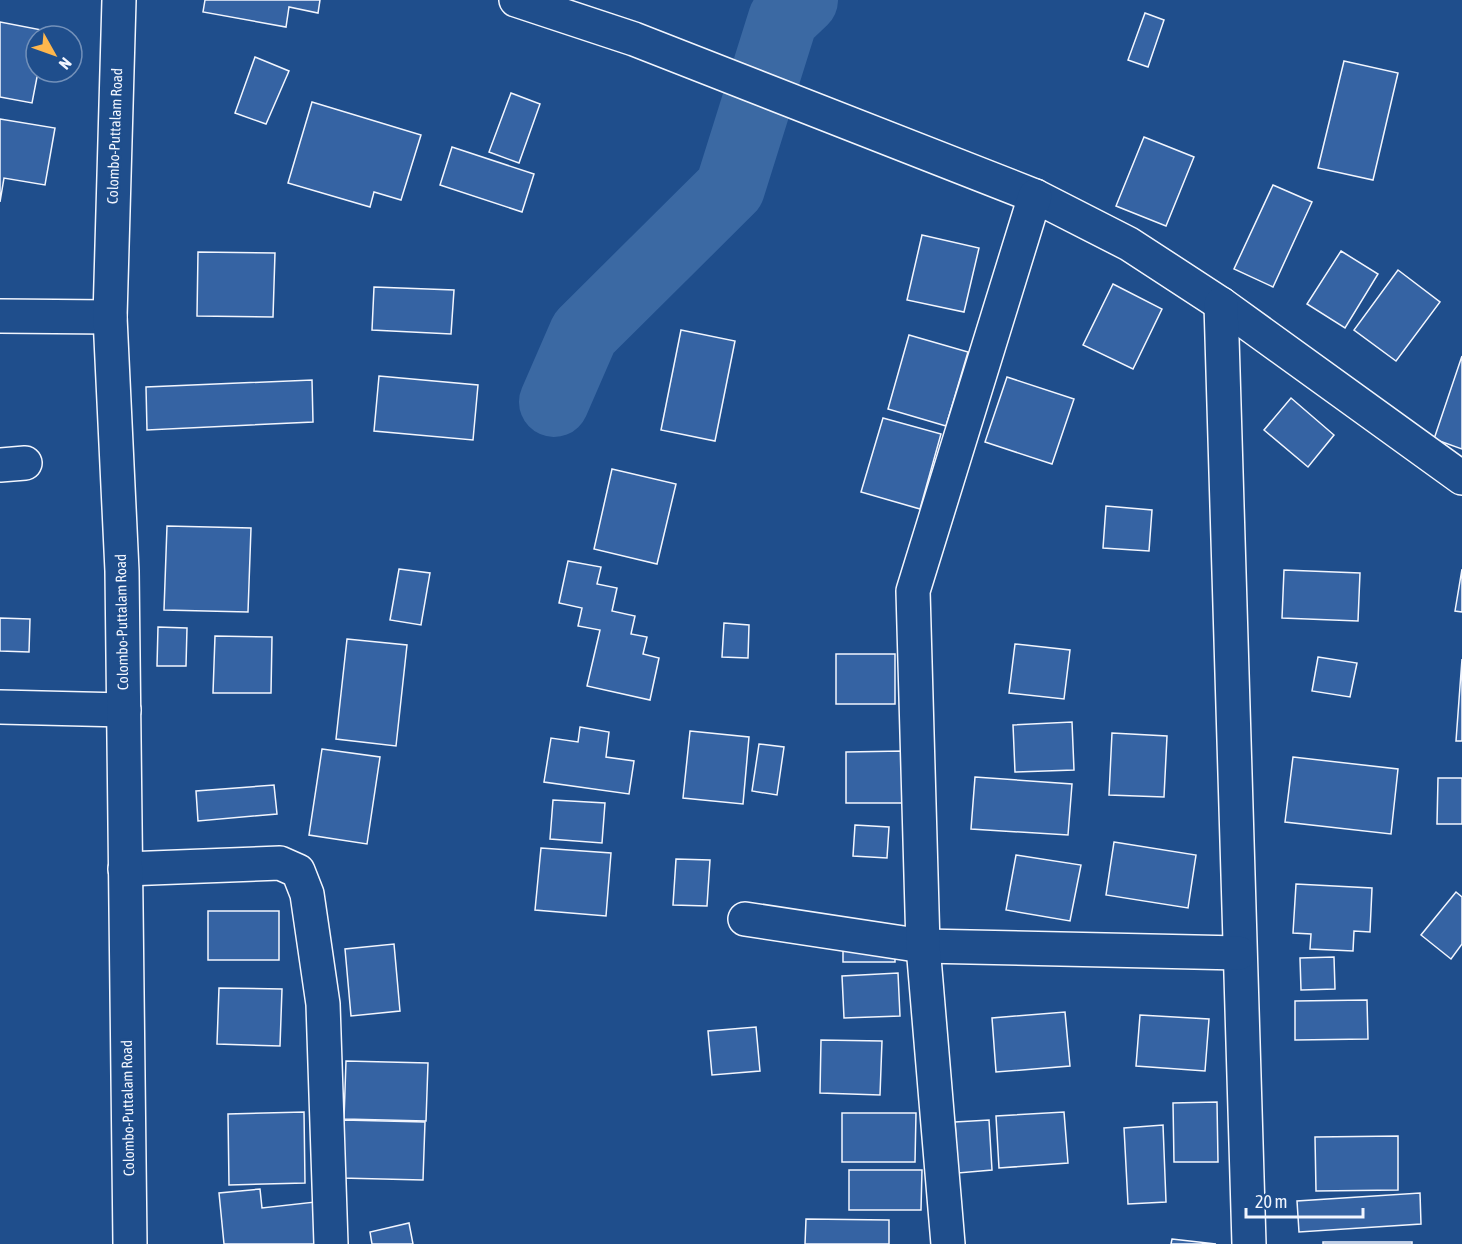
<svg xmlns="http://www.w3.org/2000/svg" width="1462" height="1244" font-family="'Asap Condensed',sans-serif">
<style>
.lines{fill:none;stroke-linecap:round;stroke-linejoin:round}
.river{stroke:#3b69a3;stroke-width:70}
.building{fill:#3563a3;stroke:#f2f6ff;stroke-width:1.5}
.minor-casing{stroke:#f2f6ff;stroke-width:36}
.trunk-casing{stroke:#f2f6ff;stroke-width:36}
.minor{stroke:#1f4e8c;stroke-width:33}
.trunk{stroke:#1f4e8c;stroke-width:33}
.labels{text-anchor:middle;stroke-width:4.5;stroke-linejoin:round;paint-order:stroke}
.street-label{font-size:15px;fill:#f2f6ff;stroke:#1f4e8c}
</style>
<rect width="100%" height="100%" fill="#1f4e8c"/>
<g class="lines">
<path class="river" d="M554 402 584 333 730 188 783 19 803 0"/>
</g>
<g class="building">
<path d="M205 0H320L318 13 289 7 286 27 203 12Z"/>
<path d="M1145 13 1164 20 1148 67 1128 60Z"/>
<path d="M0 22 47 31 46 36H36V72H38L32 103 0 97Z"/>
<path d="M255 57 289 71 266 124 235 113Z"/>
<path d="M1344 61 1398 73 1373 180 1318 168Z"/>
<path d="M511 93 540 104 519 163 489 152Z"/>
<path d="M312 102 421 135 401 200 374 192 370 207 288 183Z"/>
<path d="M0 119 55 128 45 185 4 178 0 202Z"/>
<path d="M1144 137 1194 157 1166 226 1116 206Z"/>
<path d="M452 147 534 174 522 212 440 185Z"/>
<path d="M1273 185 1312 202 1273 287 1234 269Z"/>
<path d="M922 235 979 248 964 312 907 300Z"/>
<path d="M1341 251 1378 274 1345 328 1307 304Z"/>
<path d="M198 252 275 253 273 317 197 316Z"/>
<path d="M1398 270 1440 302 1396 361 1354 330Z"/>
<path d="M1113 284 1162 309 1133 369 1083 345Z"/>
<path d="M374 287 454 290 451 334 372 330Z"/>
<path d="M681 330 735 341 715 441 661 430Z"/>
<path d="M909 335 968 352 946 426 888 409Z"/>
<path d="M1462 356V449L1434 439Z"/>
<path d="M379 376 478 385 473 440 374 431Z"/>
<path d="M1007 377 1074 399 1052 464 985 442Z"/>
<path d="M312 380 313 422 147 430 146 387Z"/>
<path d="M1291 398 1334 435 1308 467 1264 430Z"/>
<path d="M883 418 941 434 920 509 861 492Z"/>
<path d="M612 469 676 484 657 564 594 549Z"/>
<path d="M1106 506 1152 510 1149 551 1103 548Z"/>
<path d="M167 526 251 528 248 612 164 610Z"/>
<path d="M568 561 601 567 597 584 617 588 612 611 635 616 631 634 647 637 643 654 659 658 650 700 587 686 600 630 578 626 582 608 559 603Z"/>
<path d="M399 569 430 573 421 625 390 620Z"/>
<path d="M1462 569V612L1455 611Z"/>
<path d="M1284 570 1360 573 1358 621 1282 618Z"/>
<path d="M0 618 30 619 29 652 0 651Z"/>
<path d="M724 623 749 625 748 658 722 657Z"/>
<path d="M158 627 187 628 186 666H157Z"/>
<path d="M215 636 272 637 271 693H213Z"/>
<path d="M347 639 407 645 396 746 336 739Z"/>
<path d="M1015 644 1070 650 1064 699 1009 693Z"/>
<rect x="836" y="654" width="59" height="50"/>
<path d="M1318 657 1357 663 1350 697 1312 691Z"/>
<path d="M1462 659V741H1456Z"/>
<path d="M1072 722 1074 770 1015 772 1013 725Z"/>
<path d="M580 727 609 732 606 757 634 761 629 794 544 782 551 738 578 742Z"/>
<path d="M690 731 749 737 743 804 683 798Z"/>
<path d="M1112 733 1167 736 1164 797 1109 795Z"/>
<path d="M759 744 784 747 777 795 752 791Z"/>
<path d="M322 749 380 757 367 844 309 835Z"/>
<path d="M903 751V803H846V752Z"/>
<path d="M1293 757 1398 769 1391 834 1285 822Z"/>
<path d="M975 777 1072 784 1068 835 971 829Z"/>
<path d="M1438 778H1462V824H1437Z"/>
<path d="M274 785 277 814 198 821 196 791Z"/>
<path d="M553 800 605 803 602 843 550 839Z"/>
<path d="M855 825 889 827 887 858 853 856Z"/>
<path d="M1114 842 1196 855 1188 908 1106 895Z"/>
<path d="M541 848 611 853 606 916 535 910Z"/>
<path d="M1016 855 1081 865 1070 921 1006 910Z"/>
<path d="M676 859 710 860 707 906 673 905Z"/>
<path d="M1296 884 1372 888 1370 932 1354 931 1353 951 1310 949 1311 934 1293 933Z"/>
<path d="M1456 892 1462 897V944L1451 959 1421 935Z"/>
<rect x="208" y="911" width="71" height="49"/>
<path d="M394 944 400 1011 351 1016 345 949Z"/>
<rect x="843" y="946" width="52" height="16"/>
<path d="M1334 957 1335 989 1301 990 1300 958Z"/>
<path d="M898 973 900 1016 844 1018 842 976Z"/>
<path d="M219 988 282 989 280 1046 217 1044Z"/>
<path d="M1367 1000 1368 1039 1295 1040V1001Z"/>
<path d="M1065 1012 1070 1066 996 1072 992 1018Z"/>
<path d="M1140 1015 1209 1019 1205 1071 1136 1066Z"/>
<path d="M756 1027 760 1071 712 1075 708 1031Z"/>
<path d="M821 1040 882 1041 880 1095 820 1093Z"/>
<path d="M346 1061 428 1063 426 1121 344 1119Z"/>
<path d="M1217 1102 1218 1162H1174L1173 1103Z"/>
<path d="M304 1112 305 1183 229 1185 228 1114Z"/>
<path d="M1064 1112 1068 1163 999 1168 996 1116Z"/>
<path d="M842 1113H916L915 1162H842Z"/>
<path d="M343 1120 425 1122 423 1180 341 1178Z"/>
<path d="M989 1120 992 1170 958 1173 955 1122Z"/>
<path d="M1163 1125 1166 1202 1128 1204 1124 1128Z"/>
<path d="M1398 1136V1190L1316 1191 1315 1137Z"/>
<path d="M849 1170H922L921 1210H849Z"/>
<path d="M260 1189 262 1208 324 1201 328 1244H224L219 1193Z"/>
<path d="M1420 1193 1421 1224 1299 1232 1297 1201Z"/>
<path d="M806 1219 889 1220V1244H805Z"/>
<path d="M409 1223 413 1244H372L370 1232Z"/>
<path d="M1172 1239 1216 1244H1171Z"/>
<rect x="1323" y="1242" width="89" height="2"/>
</g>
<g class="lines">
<g class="minor-casing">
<g id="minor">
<path d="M516 0 634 39 1035 196 1129 244 1221 304 1462 478"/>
<path d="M1221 304 1249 1244"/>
<path d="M0 316 110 317"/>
<path d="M0 465 25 463"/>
<path d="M0 707 124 710"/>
<path d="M125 869 280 863 298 871 307 894 323 1004 331 1244"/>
<path d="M745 919 923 946 1239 953"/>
<path d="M948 1244 923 946 913 591 1035 196"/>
</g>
</g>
<g class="trunk-casing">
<path id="trunk" d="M119 0 110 317 122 571 130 1244"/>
</g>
<use href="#minor" class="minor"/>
<use href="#trunk" class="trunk"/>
</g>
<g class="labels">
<g class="street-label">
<text transform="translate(115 136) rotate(-88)" y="5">Colombo-Puttalam Road</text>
<text transform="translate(122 622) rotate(-91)" y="5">Colombo-Puttalam Road</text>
<text transform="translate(128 1108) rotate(-91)" y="5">Colombo-Puttalam Road</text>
</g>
</g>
<g transform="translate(54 54) rotate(130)"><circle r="28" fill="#1f4e8c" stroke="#7391ba" stroke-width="1.5"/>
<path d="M0-4.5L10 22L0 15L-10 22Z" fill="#ffb74d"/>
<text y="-9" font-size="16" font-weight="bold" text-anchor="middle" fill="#f2f6ff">N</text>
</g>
<path d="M1246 1208v9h117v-9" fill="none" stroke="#f2f6ff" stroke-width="3"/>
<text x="1255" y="1208" font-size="18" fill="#f2f6ff" stroke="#1f4e8c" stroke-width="4.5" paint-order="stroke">20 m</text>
</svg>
